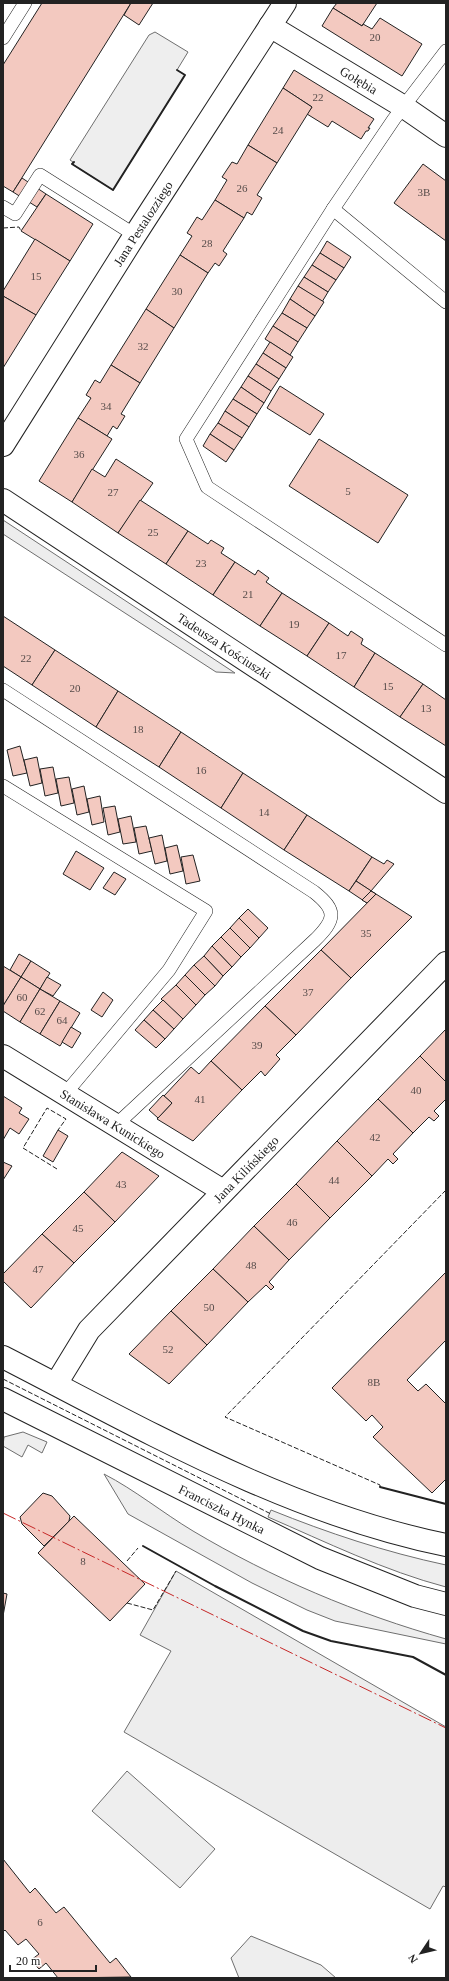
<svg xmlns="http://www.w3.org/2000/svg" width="449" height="1981" font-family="'Times New Roman',serif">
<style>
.green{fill:#eee;stroke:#6f6f6f}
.parking{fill:#ededed;stroke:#6f6f6f}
.building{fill:#f3c9c0;stroke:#222}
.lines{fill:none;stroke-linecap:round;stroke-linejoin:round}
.lane-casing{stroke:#222;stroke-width:14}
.street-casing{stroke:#222;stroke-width:24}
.secondary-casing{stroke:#222;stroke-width:24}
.lane{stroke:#fff;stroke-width:13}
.street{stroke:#fff;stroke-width:22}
.secondary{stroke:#fff;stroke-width:22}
.fence{stroke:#222;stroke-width:1;stroke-dasharray:5 2;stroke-linecap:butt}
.wall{stroke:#222;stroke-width:2}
.power{stroke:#c62828;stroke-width:1;stroke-dasharray:14 3 2 3;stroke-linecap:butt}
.labels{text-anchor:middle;stroke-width:3;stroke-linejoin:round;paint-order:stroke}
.number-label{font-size:11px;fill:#564c4a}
.street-label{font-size:13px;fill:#222;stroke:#fff}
</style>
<rect width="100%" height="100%" fill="#fff"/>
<g class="green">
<path d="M155 32 188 52 177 70 185 75 113 190 72 164 73 162 70 160 149 35Z"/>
<path d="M23 1432 47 1442 42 1453 28 1445 22 1457 3 1446 4 1437Z"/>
<path d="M104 1474C135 1490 163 1513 193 1531 272 1578 357 1614 446 1639V1644L335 1621 307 1610 252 1583 128 1514Z"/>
<path d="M271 1510C328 1533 385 1552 446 1565V1587C385 1571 326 1542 268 1517Z"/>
<path d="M127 1771 215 1849 180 1888 92 1811Z"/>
<path d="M251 1936 321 1965 336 1978H239L231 1958Z"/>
</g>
<g class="parking">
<path d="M3 520 235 673 216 672 3 534Z"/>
<path d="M176 1571 446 1727V1887L443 1886 430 1909 124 1732 171 1651 140 1635Z"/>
</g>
<g class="building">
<path d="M42 3H131L13 192 3 186V65Z"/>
<path d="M131 3H153L139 25 124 15Z"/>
<path d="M337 3H377L362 26 333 8Z"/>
<path d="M333 8 362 26 363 24 372 29 380 18 422 44 402 76 322 26Z"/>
<path d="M294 70 374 119 368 128H370L368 131H366L361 139 332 121 328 127 307 114 312 107 283 88Z"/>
<path d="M283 88 312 107 277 163 248 145Z"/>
<path d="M248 145 277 163 257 195 262 198 252 215 247 212 244 218 215 200 227 180 222 177 232 162 237 164Z"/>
<path d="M423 164 446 181V241L394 203Z"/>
<path d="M22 178 46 194 37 207 13 192Z"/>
<path d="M46 194 93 224 70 261 21 231Z"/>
<path d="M215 200 244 218 223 251 227 254 219 266 215 263 208 273 180 255 192 236 187 233 197 217 202 220Z"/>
<path d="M35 239 70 261 36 315 3 296V291Z"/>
<path d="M327 241 351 257 344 268 320 253Z"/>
<path d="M320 253 344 268 336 280 312 265Z"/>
<path d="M180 255 208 273 174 328 146 309Z"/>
<path d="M312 265 336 280 328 292 304 277Z"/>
<path d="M304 277 328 292 322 302 298 286Z"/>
<path d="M298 286 324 302 315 316 290 299Z"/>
<path d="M3 296 36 315 3 368Z"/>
<path d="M290 299 315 316 307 328 282 313Z"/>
<path d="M146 309 174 328 140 383 111 365Z"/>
<path d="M282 313 307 328 298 342 273 326Z"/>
<path d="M273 326 298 342 290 355 265 339Z"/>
<path d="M270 342 293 357 286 368 263 353Z"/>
<path d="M263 353 286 368 279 379 256 364Z"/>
<path d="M256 364 279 379 271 391 248 376Z"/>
<path d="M111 365 140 383 121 414 125 416 117 429 113 426 107 436 78 418 91 398 86 395 95 380 100 383Z"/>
<path d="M248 376 271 391 264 403 241 387Z"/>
<path d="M280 386 324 414 310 435 267 408Z"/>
<path d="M241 387 264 403 257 414 233 399Z"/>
<path d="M233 399 257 414 249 427 225 411Z"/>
<path d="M225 411 249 427 242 438 218 423Z"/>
<path d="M78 418 112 439 72 502 39 481Z"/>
<path d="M218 423 242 438 234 450 210 434Z"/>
<path d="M210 434 234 450 226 462 203 446Z"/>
<path d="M319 439 408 495 378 543 289 486Z"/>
<path d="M116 459 153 483 118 533 72 502 92 469 105 477Z"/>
<path d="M140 500 188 531 166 564 118 533Z"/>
<path d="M188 531 208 544 211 540 224 548 221 553 235 562 213 595 166 564Z"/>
<path d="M235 562 255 575 258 570 269 578 266 582 282 593 260 626 213 595Z"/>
<path d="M282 593 329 623 307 656 260 626Z"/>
<path d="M3 616 55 650 32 685 3 666Z"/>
<path d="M329 623 348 636 351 631 363 639 361 644 375 653 354 687 307 656Z"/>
<path d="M55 650 118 691 96 727 32 685Z"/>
<path d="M375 653 423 684 400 717 354 687Z"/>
<path d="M423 684 446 700V746L400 717Z"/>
<path d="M118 691 181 732 159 767 96 727Z"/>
<path d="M181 732 243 773 221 808 159 767Z"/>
<path d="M20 746 27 773 13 776 7 750Z"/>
<path d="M37 757 42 783 30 786 24 760Z"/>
<path d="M53 767 58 793 45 796 40 769Z"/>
<path d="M243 773 307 815 284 850 221 808Z"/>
<path d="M69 777 74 803 61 806 56 779Z"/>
<path d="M84 786 89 812 77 815 72 789Z"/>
<path d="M100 796 104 822 92 825 87 799Z"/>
<path d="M115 806 120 832 108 835 103 808Z"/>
<path d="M307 815 372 857 349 891 284 850Z"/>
<path d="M131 816 136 842 123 844 118 819Z"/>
<path d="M146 826 152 851 139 854 134 828Z"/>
<path d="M162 835 167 861 155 864 149 838Z"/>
<path d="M177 845 183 871 170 874 165 848Z"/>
<path d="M76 851 104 868 90 890 63 874Z"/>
<path d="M193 855 200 881 186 884 181 857Z"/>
<path d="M372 857 384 864 387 860 394 864 371 891 356 881Z"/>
<path d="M114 872 126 879 115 895 103 888Z"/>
<path d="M356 881 376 894 367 903 349 891Z"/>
<path d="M371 891 376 894 367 903 362 900Z"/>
<path d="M376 894 412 917 351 978 321 950Z"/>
<path d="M248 909 268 928 259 938 239 918Z"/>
<path d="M239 918 259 938 250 948 230 928Z"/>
<path d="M230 928 250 948 241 957 221 937Z"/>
<path d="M221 937 241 957 232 967 212 946Z"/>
<path d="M212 946 232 967 223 976 204 956Z"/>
<path d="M321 950 351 978 296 1035 265 1006Z"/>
<path d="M19 954 31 961 21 977 10 970Z"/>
<path d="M204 956 223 976 215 986 194 965Z"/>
<path d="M31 961 50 973 40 989 21 977Z"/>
<path d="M194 965 215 986 205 995 185 975Z"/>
<path d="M3 966 21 977 3 1006Z"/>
<path d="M185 975 205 995 196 1005 176 985Z"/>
<path d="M21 977 40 989 20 1022 3 1011V1006Z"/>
<path d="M47 977 61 985 53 996 40 989Z"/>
<path d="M176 985 196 1005 183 1019 161 999Z"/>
<path d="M40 989 60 1001 40 1034 20 1022Z"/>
<path d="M103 992 113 1000 102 1017 91 1010Z"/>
<path d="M163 1000 183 1019 174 1029 153 1010Z"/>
<path d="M60 1001 80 1013 60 1046 40 1034Z"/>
<path d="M265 1006 296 1035 276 1055 280 1059 265 1076 261 1071 242 1090 211 1061Z"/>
<path d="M153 1010 174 1029 165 1039 144 1020Z"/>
<path d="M144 1020 165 1039 156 1048 135 1030Z"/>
<path d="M71 1027 81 1033 72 1048 62 1042Z"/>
<path d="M446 1029V1082L420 1056Z"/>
<path d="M420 1056 446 1082V1099L434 1111 439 1116 434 1121 429 1117 413 1133 378 1099Z"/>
<path d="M211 1061 242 1090 193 1141 157 1119 172 1103 164 1096 191 1067 199 1074Z"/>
<path d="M163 1095 172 1103 158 1118 149 1110Z"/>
<path d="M3 1096 22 1108 19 1113 29 1119 19 1134 10 1128 3 1140Z"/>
<path d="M378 1099 413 1133 393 1154 398 1159 393 1164 388 1159 372 1176 337 1141Z"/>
<path d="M58 1130 68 1136 53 1162 43 1156Z"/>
<path d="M337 1141 372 1176 330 1218 296 1184Z"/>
<path d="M122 1152 159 1176 115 1222 84 1192Z"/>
<path d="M3 1162 12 1166 3 1180Z"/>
<path d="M296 1184 330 1218 289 1260 254 1226Z"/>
<path d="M84 1192 115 1222 74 1263 42 1234Z"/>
<path d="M254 1226 289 1260 269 1282 274 1287 271 1290 266 1285 248 1302 213 1269Z"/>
<path d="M42 1234 74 1263 31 1308 3 1281V1274Z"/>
<path d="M213 1269 248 1302 207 1345 171 1311Z"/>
<path d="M446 1272V1340L407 1380 418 1391 426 1384 446 1404V1479L432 1493 373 1437 383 1427 372 1415 366 1421 332 1388Z"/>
<path d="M171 1311 207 1345 169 1384 129 1354Z"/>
<path d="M43 1493 52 1496 70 1516 69 1521 44 1546 22 1524 20 1517Z"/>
<path d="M74 1516 145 1584 110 1621 38 1553Z"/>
<path d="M3 1593 7 1594 3 1616Z"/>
<path d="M3 1859 30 1893 35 1888 56 1913 64 1907 110 1963 116 1958 131 1977 58 1978 46 1963 39 1969 31 1960 39 1954 26 1939 18 1945 5 1930 3 1932Z"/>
</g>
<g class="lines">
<g class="lane-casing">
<g id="lane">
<path d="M3 38 25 3"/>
<path d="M446 51 394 119 333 209 186 439 207 487 446 645"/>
<path d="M3 207 15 214 40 175 135 235"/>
<path d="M333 209 446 302"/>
<path d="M3 690 314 892C338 911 335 920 315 940L116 1125"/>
<path d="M3 786 206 911 169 970 65 1094"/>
</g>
</g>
<g class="street-casing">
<g id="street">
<path id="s1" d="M270 26 404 107 446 136"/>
<path id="s2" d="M3 445 135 235 285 3"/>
<path id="s3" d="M3 1056 223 1191"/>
<path id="s4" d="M56 1384 89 1330 446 963"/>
</g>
</g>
<g class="secondary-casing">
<g id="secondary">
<path id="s5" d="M3 500 446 792"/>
<path d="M3 1357C145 1430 288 1513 446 1545"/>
<path id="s6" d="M3 1399 320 1558 415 1596 446 1604"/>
</g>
</g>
<use href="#lane" class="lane"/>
<use href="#street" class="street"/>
<use href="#secondary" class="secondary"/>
<g class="fence">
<path d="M3 228 19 227 21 231"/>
<path d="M57 1169 23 1148 47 1108 66 1119 58 1130"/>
<path d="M3 1379 271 1514"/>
<path d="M380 1487V1485L225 1417 446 1190"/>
<path d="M127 1561 138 1548"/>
<path d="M127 1603 153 1610 176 1571"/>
</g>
<g class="wall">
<path d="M74 162 72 164 113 190 185 75 177 70"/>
<path d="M380 1487 446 1504"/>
<path d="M143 1546 215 1586 303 1631 331 1641 413 1657 446 1675"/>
</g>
<path class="power" d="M3 1513 446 1728"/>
</g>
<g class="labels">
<g class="number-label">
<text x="375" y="41">20</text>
<text x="318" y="101">22</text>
<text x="278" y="134">24</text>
<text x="242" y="192">26</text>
<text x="424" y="196">3B</text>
<text x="207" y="247">28</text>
<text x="36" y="280">15</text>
<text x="177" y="295">30</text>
<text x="143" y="350">32</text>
<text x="106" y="410">34</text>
<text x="79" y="458">36</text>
<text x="348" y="495">5</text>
<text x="113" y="496">27</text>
<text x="153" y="536">25</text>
<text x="201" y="567">23</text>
<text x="248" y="598">21</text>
<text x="294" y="628">19</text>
<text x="341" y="659">17</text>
<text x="26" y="662">22</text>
<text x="388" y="690">15</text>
<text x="75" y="692">20</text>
<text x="426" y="712">13</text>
<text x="138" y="733">18</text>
<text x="201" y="774">16</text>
<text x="264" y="816">14</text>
<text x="366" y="937">35</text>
<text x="308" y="996">37</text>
<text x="22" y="1001">60</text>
<text x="40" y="1015">62</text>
<text x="62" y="1024">64</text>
<text x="257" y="1049">39</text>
<text x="416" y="1094">40</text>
<text x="200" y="1103">41</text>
<text x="375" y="1141">42</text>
<text x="334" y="1184">44</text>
<text x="121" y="1188">43</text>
<text x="292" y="1226">46</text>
<text x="78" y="1232">45</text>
<text x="251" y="1269">48</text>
<text x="38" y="1273">47</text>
<text x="209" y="1311">50</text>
<text x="168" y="1353">52</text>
<text x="374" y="1386">8B</text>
<text x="83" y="1565">8</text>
<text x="40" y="1926">6</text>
</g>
<g class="street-label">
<text dy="5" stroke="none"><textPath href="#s1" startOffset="104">Gołębia</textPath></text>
<text dy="5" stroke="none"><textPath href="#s2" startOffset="262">Jana Pestalozziego</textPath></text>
<text dy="5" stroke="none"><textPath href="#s5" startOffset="265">Tadeusza Kościuszki</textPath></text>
<text dy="5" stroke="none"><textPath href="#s3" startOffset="129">Stanisława Kunickiego</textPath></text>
<text dy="5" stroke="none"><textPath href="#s4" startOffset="288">Jana Kilińskiego</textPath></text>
<text dy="5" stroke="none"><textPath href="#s6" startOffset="245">Franciszka Hynka</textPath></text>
</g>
</g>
<rect width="449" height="1981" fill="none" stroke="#222222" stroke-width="8"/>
<g transform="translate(421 1953) rotate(235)" stroke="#ffffff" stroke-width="3" paint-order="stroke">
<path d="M0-3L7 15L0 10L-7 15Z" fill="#222222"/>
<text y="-6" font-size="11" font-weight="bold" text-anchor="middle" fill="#222222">N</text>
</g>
<path d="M10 1965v6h86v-6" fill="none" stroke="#222222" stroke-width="2"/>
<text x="16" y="1965" font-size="12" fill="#222222" stroke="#ffffff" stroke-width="3" paint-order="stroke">20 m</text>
</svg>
